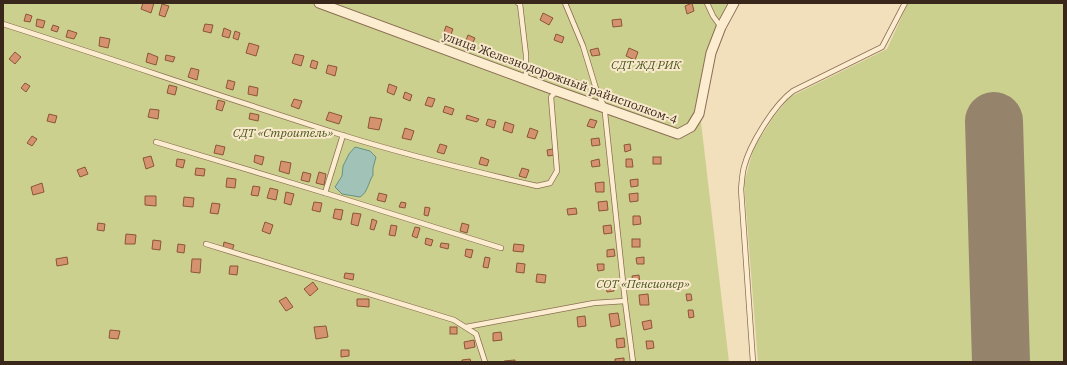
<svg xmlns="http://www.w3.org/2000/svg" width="1067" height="365" font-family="'IBM Plex Serif',serif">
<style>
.green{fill:#ccd08f}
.water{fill:#a0c2b7;stroke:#679184}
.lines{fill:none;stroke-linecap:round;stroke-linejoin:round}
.runway{stroke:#95836b;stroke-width:58}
.building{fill:#d4936e;stroke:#8c5537}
.service-casing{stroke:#8b6e54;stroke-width:6}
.minor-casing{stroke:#8b6e54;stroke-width:11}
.service{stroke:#fcedd0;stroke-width:4.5}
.minor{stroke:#fcedd0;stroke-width:9}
.labels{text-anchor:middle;stroke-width:4;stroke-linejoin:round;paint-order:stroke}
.park-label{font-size:12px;font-style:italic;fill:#4b571f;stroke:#f9e9cc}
.street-label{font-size:12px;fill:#38271a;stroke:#f9e9cc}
</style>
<rect width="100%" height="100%" fill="#f2dfbc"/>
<g class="green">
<path d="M3 3H739L712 55 701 122 729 362H3Z"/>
<path d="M908 3H1064V362H758L744 183 754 147 775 115 790 97 887 49Z"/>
</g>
<path class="water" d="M355 147 370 151 376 157 373 168V175C368 183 368 192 360 197L342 194 335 187 342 176 343 166 349 154Z"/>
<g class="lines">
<path class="runway" d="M994 121 1001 362"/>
</g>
<g class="building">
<path d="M143 3H154L151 13 141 9Z"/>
<path d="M692 3 694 11 687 14 685 6Z"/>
<path d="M162 4 169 6 165 17 159 15Z"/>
<path d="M543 13 553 18 549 25 540 20Z"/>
<path d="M26 14 32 16 30 22 24 21Z"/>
<path d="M37 19 45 21 43 28 36 26Z"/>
<path d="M621 19 622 26 613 27 612 20Z"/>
<path d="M205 24 213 25 211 33 203 31Z"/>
<path d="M53 25 59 27 57 32 51 30Z"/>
<path d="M446 26 453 29 450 37 443 35Z"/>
<path d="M224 28 231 31 229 38 222 36Z"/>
<path d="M68 30 77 33 74 39 66 37Z"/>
<path d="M235 31 240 33 238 40 233 38Z"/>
<path d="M556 34 564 37 562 43 554 40Z"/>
<path d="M468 35 475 38 472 45 465 43Z"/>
<path d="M100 37 110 39 108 48 99 46Z"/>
<path d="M249 43 259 46 256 56 246 53Z"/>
<path d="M598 48 600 55 592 56 590 50Z"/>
<path d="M629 48 638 52 635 60 626 56Z"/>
<path d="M15 52 21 57 15 64 9 59Z"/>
<path d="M148 53 158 57 156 65 146 62Z"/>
<path d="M295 54 304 56 301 66 292 63Z"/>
<path d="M166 55 175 57 173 62 165 60Z"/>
<path d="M312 60 318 62 316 69 310 67Z"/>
<path d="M328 65 337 67 335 76 326 73Z"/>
<path d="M191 68 199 70 197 80 188 77Z"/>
<path d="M574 79 583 83 581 90 571 86Z"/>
<path d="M228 80 235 82 233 90 226 88Z"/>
<path d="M25 83 30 86 26 92 21 88Z"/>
<path d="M389 84 397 87 394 95 387 92Z"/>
<path d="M169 85 177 87 175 95 167 93Z"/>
<path d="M249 86 258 88 257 96 248 94Z"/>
<path d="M405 92 412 95 410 101 403 98Z"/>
<path d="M428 97 435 99 432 107 425 105Z"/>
<path d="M294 99 302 101 299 109 291 106Z"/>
<path d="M218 100 225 102 222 111 216 109Z"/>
<path d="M445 106 454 109 452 115 443 112Z"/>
<path d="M150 109 159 110 158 119 148 117Z"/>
<path d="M329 112 342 116 339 124 326 120Z"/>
<path d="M250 113 259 115 258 121 249 119Z"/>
<path d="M49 114 57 116 55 123 47 121Z"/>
<path d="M467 115 479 119 477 122 466 119Z"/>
<path d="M370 117 382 119 379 130 368 128Z"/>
<path d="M488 119 496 121 494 128 486 125Z"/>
<path d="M590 119 597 121 594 128 587 126Z"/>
<path d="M505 122 514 125 512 133 503 130Z"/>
<path d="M405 128 414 131 411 140 402 138Z"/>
<path d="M530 128 538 131 535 139 527 137Z"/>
<path d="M32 136 37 139 32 146 27 143Z"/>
<path d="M599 138 600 145 592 146 591 139Z"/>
<path d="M440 144 447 146 444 154 437 152Z"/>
<path d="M630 144 631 150 625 152 624 145Z"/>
<path d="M216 145 225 147 223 155 214 153Z"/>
<path d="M553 149 555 155 548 156 547 150Z"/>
<path d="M255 155 264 157 262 165 254 162Z"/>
<path d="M151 156 154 166 146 169 143 158Z"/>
<path d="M481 157 489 160 487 166 479 164Z"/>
<rect x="653" y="157" width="8" height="7"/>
<path d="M177 159 185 160 183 168 176 166Z"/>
<path d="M599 159 600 166 592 167 591 161Z"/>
<path d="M626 159H632L633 167H626Z"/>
<path d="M281 161 291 163 289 174 279 171Z"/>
<path d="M85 167 88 174 80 177 77 170Z"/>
<path d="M196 168 205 169 204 176 195 175Z"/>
<path d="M522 168 529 170 526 178 519 176Z"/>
<path d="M303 172 311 174 309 182 301 180Z"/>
<path d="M319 172 326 174 324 185 316 183Z"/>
<path d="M227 178 236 179 235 188 226 187Z"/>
<path d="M638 179V186L631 187 630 180Z"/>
<path d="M604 182V192H596L595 183Z"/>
<path d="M42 183 44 192 33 195 31 187Z"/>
<path d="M253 186 260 187 258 196 251 195Z"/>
<path d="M270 188 278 190 276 200 267 198Z"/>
<path d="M286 192 294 194 291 205 284 203Z"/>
<path d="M379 193 387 195 385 202 377 200Z"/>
<path d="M638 193V201L630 202 629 194Z"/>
<path d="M145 196H156V206L145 205Z"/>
<path d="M184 197 194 198 193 207 183 206Z"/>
<path d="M607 201 608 210 599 211 598 202Z"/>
<path d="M314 202 322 203 320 212 312 210Z"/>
<path d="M401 202 406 203 405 208 399 207Z"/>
<path d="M212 203 220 204 218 214 210 213Z"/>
<path d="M425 207 430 208 428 216 424 215Z"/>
<path d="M576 208 577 214 568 215 567 209Z"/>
<path d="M335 209 343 210 341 220 333 218Z"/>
<path d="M353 213 361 214 358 226 351 224Z"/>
<path d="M633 216H640L641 224 633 225Z"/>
<path d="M372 219 377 221 374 230 370 229Z"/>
<path d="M265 222 273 225 270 234 262 231Z"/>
<path d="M98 223 105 224 104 231 97 230Z"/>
<path d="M462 223 469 225 467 233 460 231Z"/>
<path d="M391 225 397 226 395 236 389 235Z"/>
<path d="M611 225 612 233 604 234 603 226Z"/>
<path d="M415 227 420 228 417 238 412 236Z"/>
<path d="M126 234 136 235 135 244H125Z"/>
<path d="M426 238 433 240 431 246 425 244Z"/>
<rect x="632" y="239" width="8" height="8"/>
<path d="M153 240 161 241 160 250 152 249Z"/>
<path d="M224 242 234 245 232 251 223 248Z"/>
<path d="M441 243 449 244 448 249 440 247Z"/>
<path d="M178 244 185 245 184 253 177 252Z"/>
<path d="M514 244 524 245 523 252 513 251Z"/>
<path d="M466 249 473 250 471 258 465 256Z"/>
<path d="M614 249 615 256 607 257V250Z"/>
<path d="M67 257 68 264 57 266 56 259Z"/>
<path d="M485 257 490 258 488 268 483 267Z"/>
<path d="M644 257V264H637L636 258Z"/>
<path d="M192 259H201L200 273 191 272Z"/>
<path d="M517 263 525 264 524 273 516 272Z"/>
<path d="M597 264H604V270L598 271Z"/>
<path d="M230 266H238L237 275 229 274Z"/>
<path d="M345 273 354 274 353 280 344 278Z"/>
<path d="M537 274 546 275 545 283 536 282Z"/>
<path d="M639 275 640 283 633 284 632 276Z"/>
<path d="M313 282 318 289 310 296 304 289Z"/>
<path d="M613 282 614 291 607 292 605 283Z"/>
<path d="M648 294 649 305H640L639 295Z"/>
<path d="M686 294H691L692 300 687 301Z"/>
<path d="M286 297 293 307 286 311 279 301Z"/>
<path d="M357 299H369V307L357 306Z"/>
<path d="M688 310H693L694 317 689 318Z"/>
<path d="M618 313 620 325 611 327 609 314Z"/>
<path d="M585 316 586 326 578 327 577 317Z"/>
<path d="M651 320 652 328 644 330 642 322Z"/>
<path d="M326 326 328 337 316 339 314 327Z"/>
<rect x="450" y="327" width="7" height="7"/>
<path d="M110 330 120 331 118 339 109 338Z"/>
<path d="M501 332 502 340 493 341V333Z"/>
<path d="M624 338 625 347 617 348 616 339Z"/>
<path d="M474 340 475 347 465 349 464 342Z"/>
<path d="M646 341H653L654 348 647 349Z"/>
<path d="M341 350H349V356L341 357Z"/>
<path d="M624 358V362H615V359Z"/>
<path d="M470 359 471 362H462V360Z"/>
<path d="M515 360V362H504V361Z"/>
</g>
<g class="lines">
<g class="service-casing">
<g id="service">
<path d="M518 3 520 4 526 55V79"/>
<path d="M565 3 583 46 597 92 604 106"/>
<path d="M707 3 713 16 721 27"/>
<path d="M3 24C116 60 228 99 342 135 406 155 472 171 537 186L550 183 557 171 551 97 557 91"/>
<path d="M605 113 625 301 633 362"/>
<path d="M156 142 325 193 501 248"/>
<path d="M325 193 343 135"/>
<path d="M206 244 454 320 476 334 485 362"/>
<path d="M466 327 594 303 625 301"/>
<path d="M753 362 741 189C742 182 742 174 744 167 750 144 774 105 793 91L882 47 905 3"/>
</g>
</g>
<g class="minor-casing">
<path id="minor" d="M319 3 557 91 678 134 691 127 699 114 711 53 721 27 734 3"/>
</g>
<use href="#service" class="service"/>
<use href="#minor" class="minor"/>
</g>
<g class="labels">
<g class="park-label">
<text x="646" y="69">СДТ ЖД РИК</text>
<text x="283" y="137">СДТ «Строитель»</text>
<text x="643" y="288">СОТ «Пенсионер»</text>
</g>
<g class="street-label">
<text transform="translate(560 78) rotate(20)" y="4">улица Железнодорожный райисполком-4</text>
</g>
</g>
<rect width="1067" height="365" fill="none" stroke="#38271a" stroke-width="8"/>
</svg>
